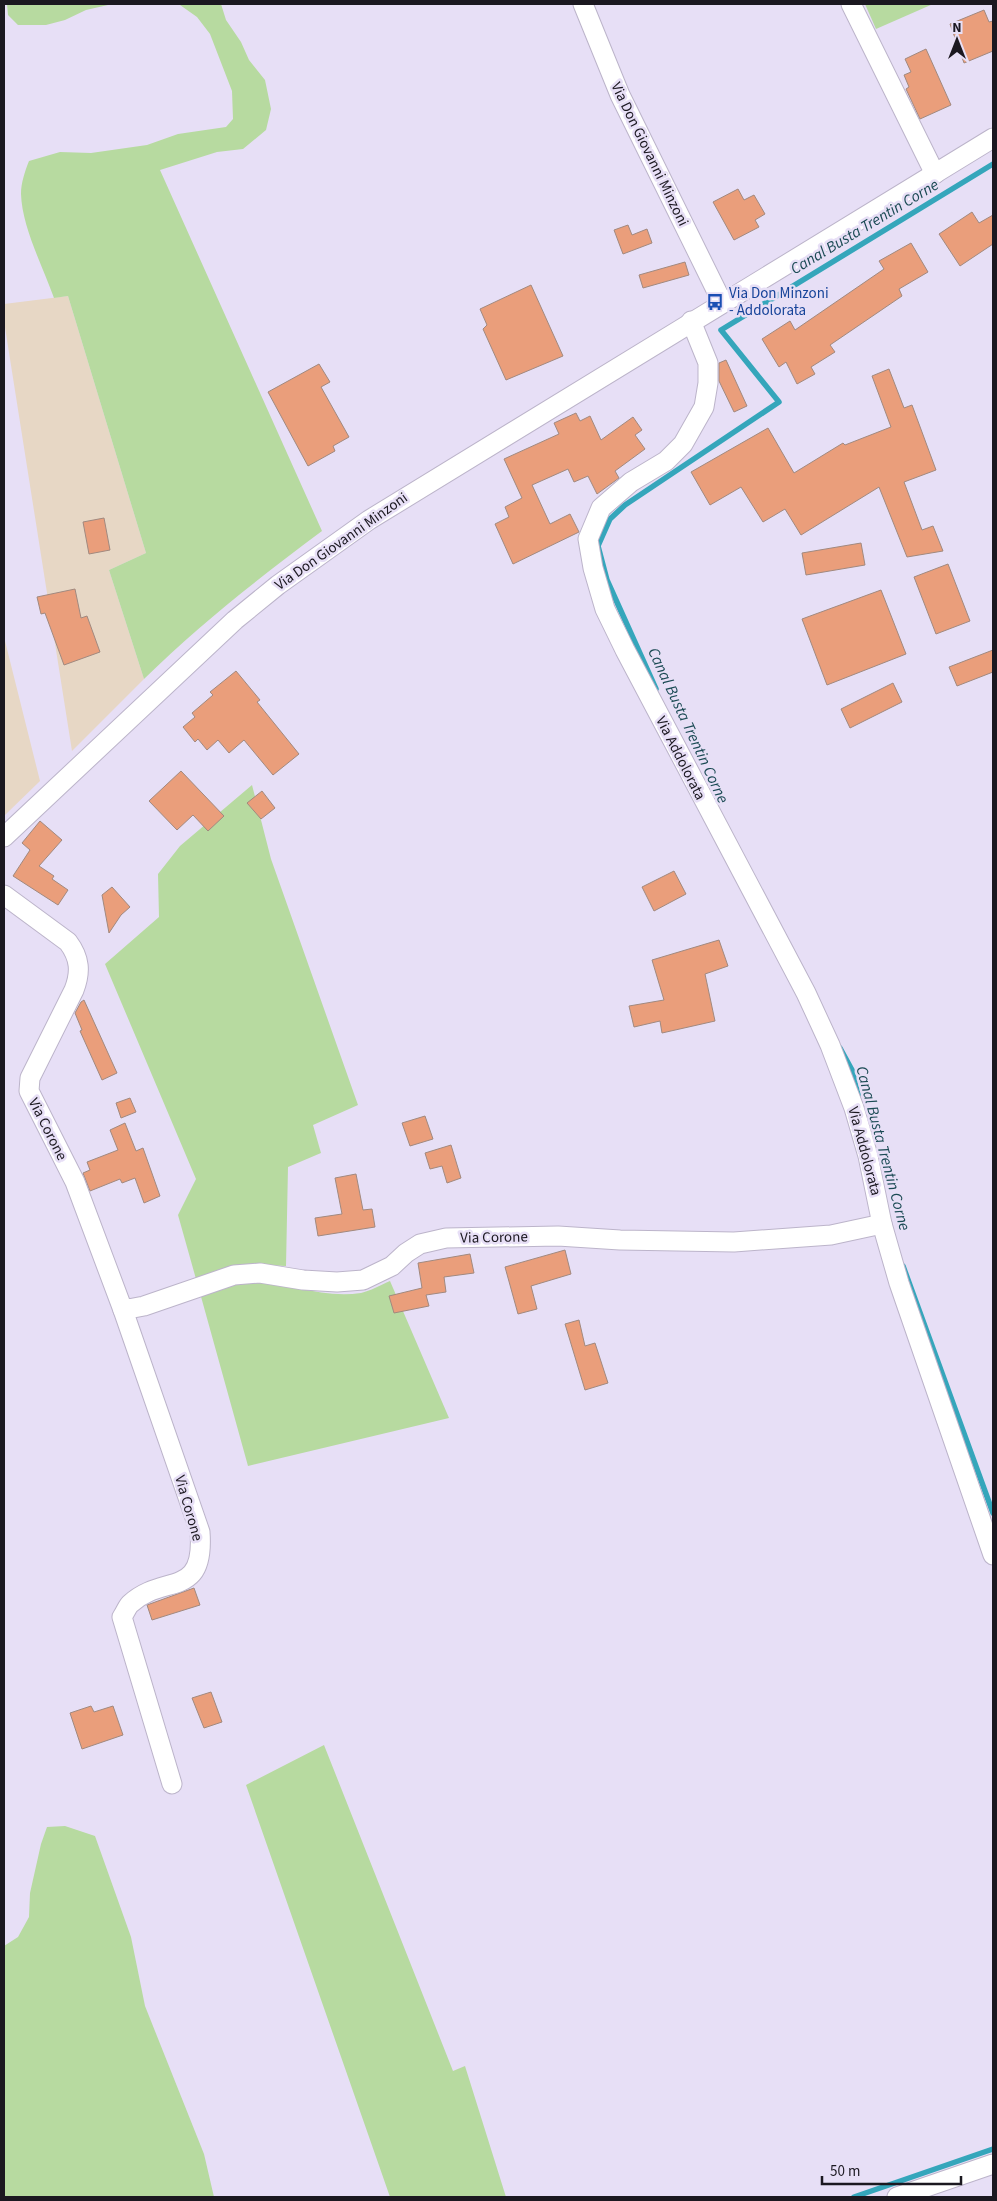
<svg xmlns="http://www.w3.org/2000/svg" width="997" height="2201" font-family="'Source Sans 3',sans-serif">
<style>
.industrial{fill:#e7d7c5}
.green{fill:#b7daa0}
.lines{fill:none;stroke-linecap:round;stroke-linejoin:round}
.stream{stroke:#35a6bb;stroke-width:5.5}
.building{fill:#ea9e7b;stroke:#a1897f}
.minor-casing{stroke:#bcb4ca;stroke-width:21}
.minor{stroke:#fff;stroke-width:19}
.labels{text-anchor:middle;stroke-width:5;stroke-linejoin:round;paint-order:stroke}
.street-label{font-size:15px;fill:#1b1820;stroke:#e7dff6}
.transit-label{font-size:15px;fill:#164399;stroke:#e7dff6;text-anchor:start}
.water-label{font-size:16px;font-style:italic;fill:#1b4a54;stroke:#e7dff6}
</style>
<rect width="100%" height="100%" fill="#e7dff6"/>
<g class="industrial">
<path d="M68 296 146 553 109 570 144 679 72 751 4 321V304Z"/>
<path d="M4 637 40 781 4 816Z"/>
</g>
<g class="green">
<path d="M7 4H142L108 5 86 10 65 20 46 25H18L8 15Z"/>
<path d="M169 4H221L226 20 241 42 249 60 265 80 271 109 266 130 243 149 217 152 160 170 322 531C260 577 199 625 144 679L109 570 146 553 68 296 54 298C43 267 22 227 21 194 21 183 25 171 29 161L60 152 91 153 147 145 178 134 226 127 233 119 232 91 210 34 197 17 180 5Z"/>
<path d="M865 4H933L876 29Z"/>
<path d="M252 785 271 859 358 1105 313 1125 321 1153 288 1167 286 1266 243 1264 196 1279 178 1215 196 1179 105 964 159 917 158 874 180 846Z"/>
<path d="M244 1281C283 1281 321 1299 361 1293 370 1291 381 1285 390 1281L449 1418 248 1466 200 1293Z"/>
<path d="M324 1745 453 2071 465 2066 506 2197H390L246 1785Z"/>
<path d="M65 1826 95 1836 131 1937 145 2006 204 2154 214 2197H4V1946L18 1937 29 1917 30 1893 41 1844 47 1827Z"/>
</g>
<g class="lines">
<g class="stream">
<path d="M656 689 607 580 598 546 610 519 625 505 779 402 721 330 993 164"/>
<path d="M840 1048 852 1070 858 1095"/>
<path d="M903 1266 993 1513"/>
<path d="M854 2197 993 2149"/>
</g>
</g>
<g class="building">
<path d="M984 10 989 22 993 21V51L964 63 950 24Z"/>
<path d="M926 49 951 105 920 119 906 89 909 87 904 75 911 72 905 59Z"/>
<path d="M738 189 744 200 754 195 765 214 755 220 759 227 734 240 713 202Z"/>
<path d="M972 212 979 223 993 215V244L960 266 939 234Z"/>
<path d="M628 225 632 235 647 229 652 243 623 254 614 230Z"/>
<path d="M911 243 928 272 899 289 902 296 830 345 835 352 811 367 815 374 797 384 786 362 779 367 762 339 790 321 795 330 884 269 879 261Z"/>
<path d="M685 262 689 275 643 288 639 275Z"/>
<path d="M531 285 563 356 506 380 483 329 487 325 480 309Z"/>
<path d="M726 360 747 406 734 412 719 381V363Z"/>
<path d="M319 364 330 382 321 387 349 437 333 446 335 451 308 466 268 392Z"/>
<path d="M889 369 904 408 912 405 936 470 904 482 922 530 933 526 943 551 907 557 879 487 801 535 785 509 763 522 741 487 710 505 691 472 768 428 794 473 843 443 845 445 891 427 872 376Z"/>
<path d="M576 413 580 421 590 416 601 440 633 417 642 430 635 435 645 449 615 471 619 478 597 494 588 476 574 482 568 469 532 485 550 524 570 514 579 532 513 564 495 524 509 517 505 507 522 498 504 459 559 434 554 423Z"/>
<path d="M104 518 110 550 89 554 83 522Z"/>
<path d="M861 543 865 565 806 575 802 553Z"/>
<path d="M948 564 970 621 936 634 914 577Z"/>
<path d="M75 589 81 618 87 616 100 652 64 665 45 613 41 614 37 597Z"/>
<path d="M881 590 906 654 827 685 802 619Z"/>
<path d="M993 650V672L957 686 949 667Z"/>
<path d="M236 671 260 700 257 702 299 754 273 775 244 740 229 753 218 740 207 750 198 739 195 742 183 727 195 717 192 713 213 695 210 692Z"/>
<path d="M893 683 902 702 850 728 841 709Z"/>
<path d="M181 771 224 816 208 831 193 815 177 830 149 801Z"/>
<path d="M262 791 275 808 261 819 247 803Z"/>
<path d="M40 821 62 840 39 866 54 876 52 879 68 890 58 905 13 876 30 850 22 843Z"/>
<path d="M674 871 686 894 654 911 642 887Z"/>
<path d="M112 887 130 907 121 915 109 933 102 895Z"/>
<path d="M719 940 728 966 705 974 715 1021 662 1033 660 1021 634 1027 629 1006 664 1000 652 960Z"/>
<path d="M84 1000 117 1073 102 1080 80 1031 82 1030 75 1013 81 1002Z"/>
<path d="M130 1098 136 1112 121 1118 116 1103Z"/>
<path d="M425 1116 433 1139 410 1146 402 1123Z"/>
<path d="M125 1123 136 1151 143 1148 160 1196 144 1203 135 1178 122 1183 120 1179 90 1191 83 1173 90 1170 87 1162 118 1150 110 1130Z"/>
<path d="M451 1145 461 1178 447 1183 442 1166 430 1169 425 1153Z"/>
<path d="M356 1174 363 1210 372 1209 375 1227 318 1236 315 1218 342 1214 335 1178Z"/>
<path d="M565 1250 571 1274 531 1286 537 1309 518 1314 505 1267Z"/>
<path d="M470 1254 474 1273 444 1277 446 1292 426 1295 429 1306 394 1313 389 1296 422 1288 418 1263Z"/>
<path d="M579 1320 585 1346 595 1343 608 1383 585 1390 565 1324Z"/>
<path d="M194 1588 200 1605 152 1620 147 1605Z"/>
<path d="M211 1692 222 1722 204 1728 192 1698Z"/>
<path d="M91 1706 94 1712 113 1706 123 1735 82 1749 70 1713Z"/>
</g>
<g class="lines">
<g class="minor-casing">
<g id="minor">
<path d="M583 4 620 95 722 302"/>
<path d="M851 4 935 174"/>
<path d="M691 321 708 363V383L704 407 683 444 666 461 631 482 601 508 588 539 593 568 605 609 625 650 806 993 830 1045 854 1108 868 1156 882 1224 899 1283 993 1555"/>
<path d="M4 837 235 620 278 585 369 520 993 138"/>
<path d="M4 895 68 942C80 958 81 972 74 990L30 1078 29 1091 75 1182 123 1310 144 1306 234 1275 260 1273 303 1280 337 1282 363 1280 392 1266 406 1253 420 1244 446 1238 558 1236 620 1240 734 1242 831 1235 882 1224"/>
<path d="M123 1310 200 1532C205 1600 163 1573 130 1604 127 1607 125 1613 122 1617L172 1784"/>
<path d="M897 2197 993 2164"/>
</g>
</g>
<use href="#minor" class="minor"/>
</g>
<defs>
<g id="bus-bare" transform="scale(1.35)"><path d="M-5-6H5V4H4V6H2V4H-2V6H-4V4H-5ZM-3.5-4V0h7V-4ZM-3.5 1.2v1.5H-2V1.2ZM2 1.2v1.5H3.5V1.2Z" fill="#1a4fb4" stroke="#e7dff6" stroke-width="2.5" paint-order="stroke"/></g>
</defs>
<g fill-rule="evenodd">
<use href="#bus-bare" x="715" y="302"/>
</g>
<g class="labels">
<g class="street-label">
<text transform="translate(650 154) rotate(64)" y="5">Via Don Giovanni Minzoni</text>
<text transform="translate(341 541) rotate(-35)" y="5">Via Don Giovanni Minzoni</text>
<text transform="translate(681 758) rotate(63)" y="5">Via Addolorata</text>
<text transform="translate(48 1129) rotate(63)" y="5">Via Corone</text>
<text transform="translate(865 1151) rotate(75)" y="5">Via Addolorata</text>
<text transform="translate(494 1237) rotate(-1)" y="5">Via Corone</text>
<text transform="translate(189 1508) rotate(74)" y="5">Via Corone</text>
</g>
<g class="transit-label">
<text x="729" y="298">Via Don Minzoni<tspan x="729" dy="17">- Addolorata</tspan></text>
</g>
<g class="water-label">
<text transform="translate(864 226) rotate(-31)" y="6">Canal Busta Trentin Corne</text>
<text transform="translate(689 725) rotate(65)" y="6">Canal Busta Trentin Corne</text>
<text transform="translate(884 1148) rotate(75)" y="6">Canal Busta Trentin Corne</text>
</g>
</g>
<rect width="997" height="2201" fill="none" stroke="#1b1820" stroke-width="10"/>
<g transform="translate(957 40)" stroke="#e7dff6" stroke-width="4" paint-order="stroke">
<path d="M0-4L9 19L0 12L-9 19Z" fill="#1b1820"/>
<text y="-8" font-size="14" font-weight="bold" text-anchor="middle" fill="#1b1820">N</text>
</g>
<path d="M822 2176v8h139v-8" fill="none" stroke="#1b1820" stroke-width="2.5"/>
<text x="830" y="2176" font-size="15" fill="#1b1820" stroke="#e7dff6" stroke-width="4" paint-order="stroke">50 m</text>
</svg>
